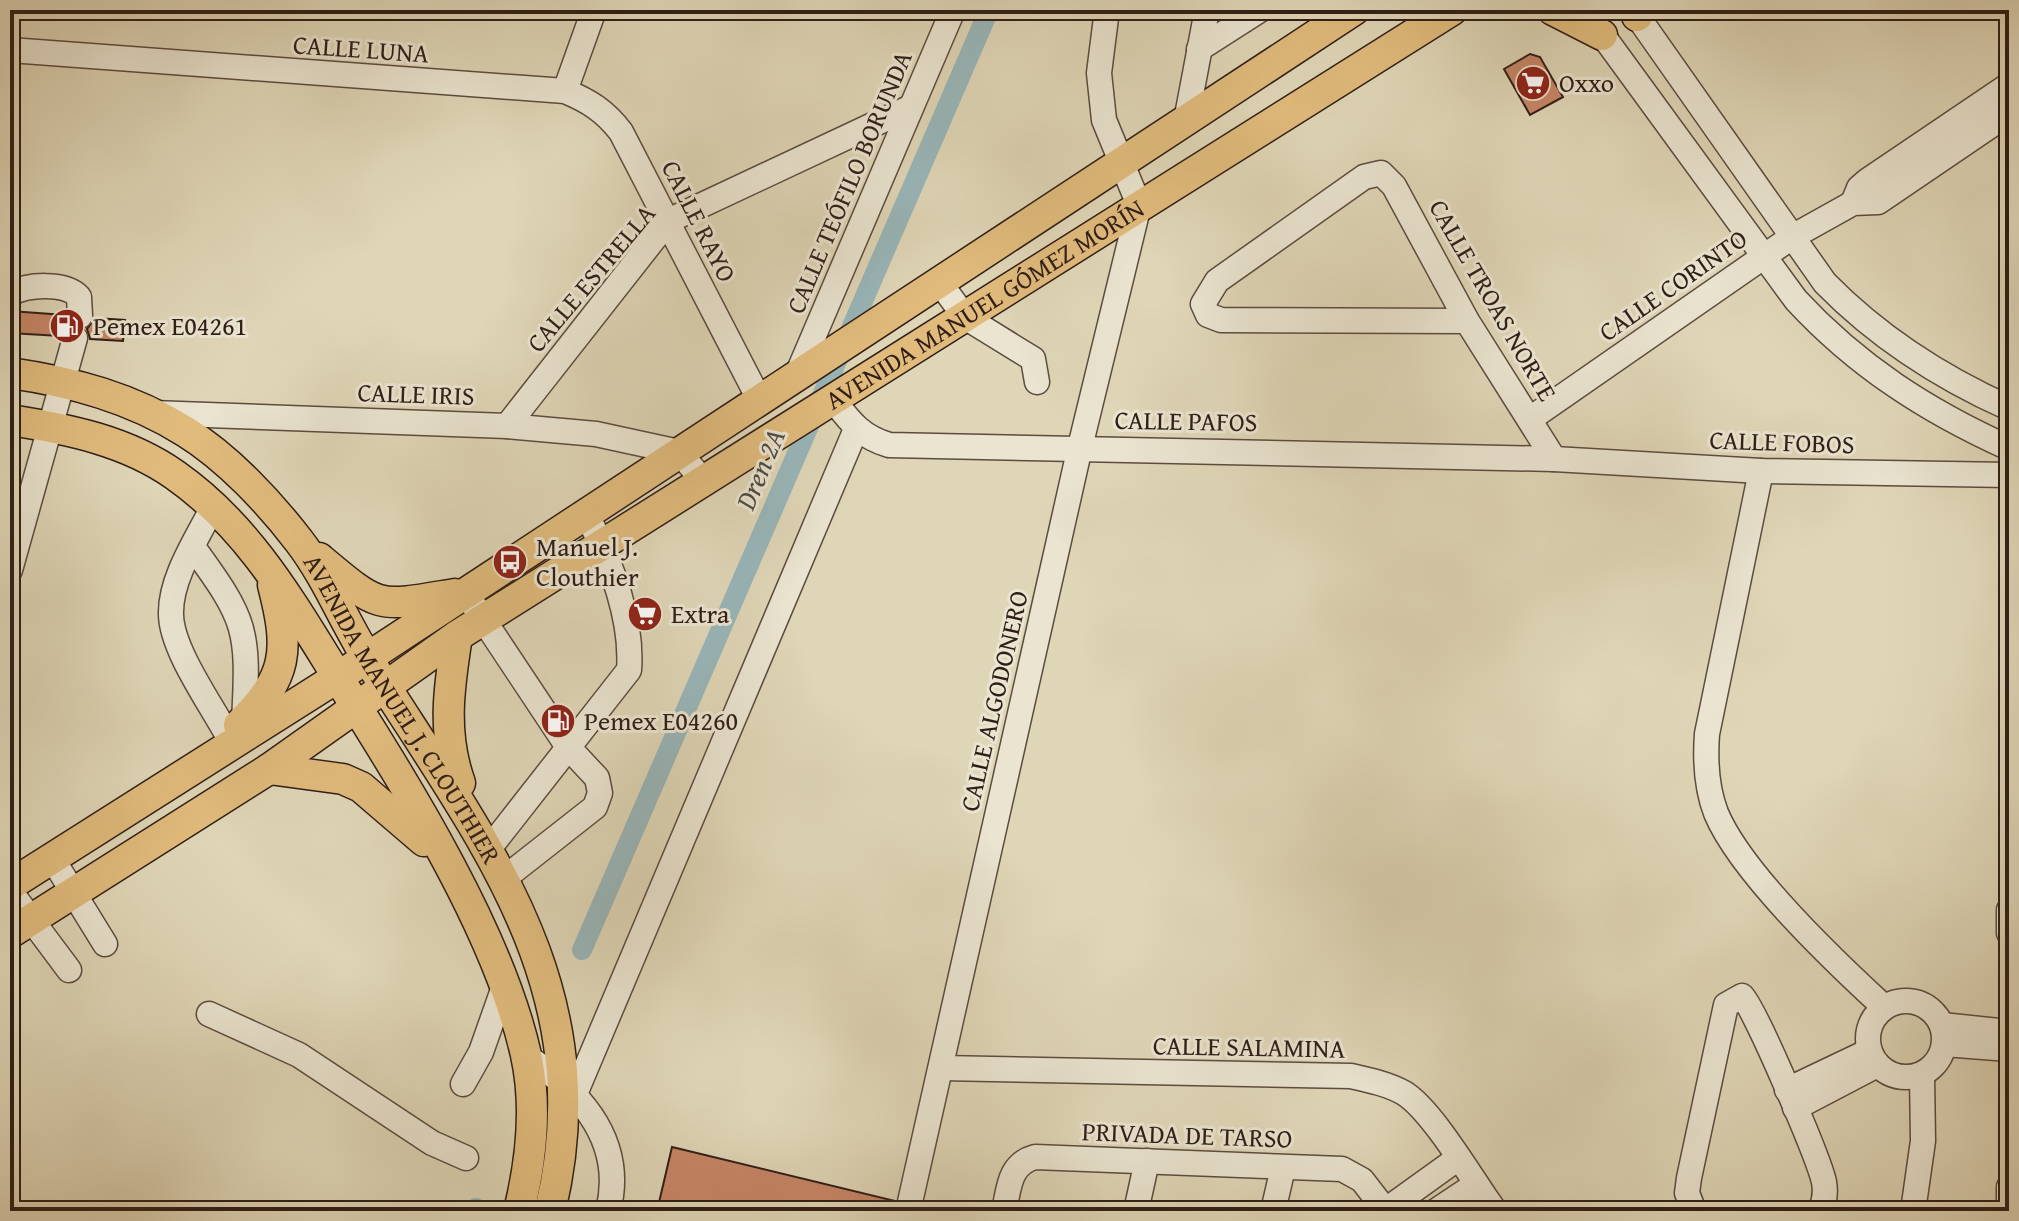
<svg xmlns="http://www.w3.org/2000/svg" width="2019" height="1221" font-family="'Gentium Book Plus',serif">
<style>
.lines{fill:none;stroke-linecap:round;stroke-linejoin:round}
.canal{stroke:#98b6b9;stroke-width:20}
.building{fill:#c78667;stroke:#2f1e17;stroke-width:2}
.minor-casing{stroke:#5b4c3f;stroke-width:27}
.major-casing{stroke:#2f1e17;stroke-width:33}
.minor{stroke:#eae4d0;stroke-width:24}
.major{stroke:#e0bb7c;stroke-width:30}
.labels{text-anchor:middle;stroke-width:6;stroke-linejoin:round;paint-order:stroke}
.street-label{font-size:26px;fill:#2f1e17;stroke:#eae4d0}
.poi-label{font-size:26px;fill:#2f1e17;stroke:#eae4d0;text-anchor:start}
.water-label{font-size:28px;font-style:italic;fill:#4e4c48;stroke:#eae4d0}
</style>
<rect width="100%" height="100%" fill="#dfd6b7"/>
<filter id="stains"><feTurbulence type="fractalNoise" baseFrequency=".0025" numOctaves="4"/><feColorMatrix values="0 0 0 0 .2 0 0 0 0 .09 0 0 0 0 .02 0 0 0 .5 -.17"/></filter>
<radialGradient id="worn" r=".72"><stop offset=".6" stop-color="#630" stop-opacity="0"/><stop offset="1" stop-color="#630" stop-opacity=".3"/></radialGradient>
<g class="lines">
<g class="canal">
<path d="M582 950 989 10"/>
<path d="M475 1211 476 1208"/>
</g>
</g>
<g class="building">
<path d="M1530 54 1540 57 1563 97 1530 115 1504 69Z"/>
<path d="M10 311 65 315 68 325 60 336 10 333Z"/>
<path d="M95 318 125 320 123 341 90 339 87 329Z"/>
<path d="M672 1147 895 1201 893 1211H657Z"/>
</g>
<g class="lines">
<g class="minor-casing">
<g id="minor">
<path d="M1633 10 1825 283C1877 336 1942 378 2009 408"/>
<path d="M1593 22 1796 300C1857 366 1927 411 2009 448"/>
<path d="M1199 49 1260 10"/>
<path d="M10 50 565 91C589 101 605 111 621 132L759 399"/>
<path d="M565 91 594 10"/>
<path d="M1186 121 1207 10"/>
<path d="M1853 203 1859 188 1867 181 2009 85"/>
<path d="M940 283 965 317 1033 359 1037 382"/>
<path d="M10 294C27 284 66 282 79 297L80 316"/>
<path d="M1467 321 1221 320 1208 315 1203 304 1217 281 1364 177 1381 173 1394 186 1467 321 1554 459"/>
<path d="M797 375 953 10"/>
<path d="M835 402C851 423 862 437 889 445L1554 459 1761 471 2009 475"/>
<path d="M152 413 507 426 596 434 679 452 705 483"/>
<path d="M1530 419 1792 237 1853 203 1878 202 2009 113"/>
<path d="M507 426 668 221 911 107"/>
<path d="M1761 471 1707 734C1705 761 1706 787 1716 813 1741 873 1835 962 1884 1007"/>
<path d="M214 505C198 537 170 578 171 614 171 649 211 704 228 736"/>
<path d="M193 547C247 621 249 629 244 721"/>
<path d="M10 570 75 338"/>
<path d="M465 592 568 747 597 778 600 793 595 807 502 880"/>
<path d="M488 850 629 670C633 618 609 558 586 513"/>
<path d="M52 858 105 944"/>
<path d="M10 891 69 970"/>
<path d="M2009 910V933"/>
<circle cx="1906" cy="1039" r="38"/>
<path d="M209 1014 299 1055 432 1143 466 1158"/>
<path d="M1942 1025 2009 1032"/>
<path d="M1944 1044 2009 1049"/>
<path d="M526 1056C580 1091 626 1141 608 1211"/>
<path d="M941 1068 1351 1076C1369 1080 1388 1084 1404 1093 1433 1111 1473 1181 1495 1211"/>
<path d="M463 1084 481 1052 505 984"/>
<path d="M1787 1090 1869 1051"/>
<path d="M575 1094 856 429"/>
<path d="M1795 1108 1877 1065"/>
<path d="M2009 1187V1208"/>
<path d="M1386 1210 1457 1159"/>
<path d="M908 1211 1080 447 1139 205 1104 120 1099 73 1107 10"/>
<path d="M1004 1211C1009 1188 1009 1164 1035 1157L1342 1169 1362 1180 1386 1211"/>
<path d="M1136 1211 1147 1161"/>
<path d="M1273 1211 1283 1168"/>
<path d="M1436 1211 1475 1185"/>
<path d="M1694 1211 1687 1193 1689 1178 1726 1005 1742 996C1754 1006 1819 1159 1824 1182 1826 1193 1825 1201 1820 1211"/>
<path d="M1913 1211 1923 1141 1922 1075"/>
</g>
</g>
<g class="major-casing">
<g id="major">
<path d="M1553 10 1602 35"/>
<path d="M1635 10 1637 16"/>
<path id="s1" d="M10 373C73 382 132 398 186 432 228 458 269 502 299 541 326 576 343 619 366 656 478 836 605 984 550 1211"/>
<path d="M10 420C68 429 127 441 175 475 252 529 295 609 344 687 410 792 499 934 526 1055 537 1105 531 1162 519 1211"/>
<path d="M319 558C381 610 376 607 455 594"/>
<path d="M457 636C449 687 442 733 460 783"/>
<path d="M239 725C288 677 290 651 273 585"/>
<path d="M269 769 343 779 361 787 424 841"/>
<path d="M10 885 338 677 1354 10"/>
<path id="s2" d="M10 933 269 769 457 636 1452 10"/>
</g>
</g>
<use href="#minor" class="minor"/>
<use href="#major" class="major"/>
</g>
<defs>
<g id="supermarket-disc" transform="scale(1.8)"><circle r="9.5" fill="#8f2418" stroke="#eae4d0"/><path d="M-6-5.5h2.5l.6 2H6L4.5 2H-2.5L-4.4-4H-6ZM-1.5 3.2a1.3 1.3 0 1 0 .1 0ZM3 3.2a1.3 1.3 0 1 0 .1 0Z" fill="#fff"/></g>
<g id="fuel-disc" transform="scale(1.8)"><circle r="9.5" fill="#8f2418" stroke="#eae4d0"/><path d="M-5.5-6h7V0h2V4h1.3V-2.5L3-4.5l.8-.8L6-3V5H2.5V1h-1V6h-7ZM-4.2-4.7v3.2H.2V-4.7Z" fill="#fff"/></g>
<g id="bus-disc" transform="scale(1.8)"><circle r="9.5" fill="#8f2418" stroke="#eae4d0"/><path d="M-5-6H5V4H4V6H2V4H-2V6H-4V4H-5ZM-3.5-4V0h7V-4ZM-3.5 1.2v1.5H-2V1.2ZM2 1.2v1.5H3.5V1.2Z" fill="#fff"/></g>
</defs>
<g fill-rule="evenodd">
<use href="#supermarket-disc" x="1533" y="83"/>
<use href="#fuel-disc" x="67" y="326"/>
<use href="#bus-disc" x="510" y="562"/>
<use href="#supermarket-disc" x="645" y="614"/>
<use href="#fuel-disc" x="558" y="721"/>
</g>
<g class="labels">
<g class="street-label">
<text transform="translate(361 49) rotate(4)" y="9">CALLE LUNA</text>
<text transform="translate(849 182) rotate(-67)" y="9">CALLE TEÓFILO BORUNDA</text>
<text transform="translate(699 221) rotate(63)" y="9">CALLE RAYO</text>
<text transform="translate(591 278) rotate(-50)" y="9">CALLE ESTRELLA</text>
<text transform="translate(1673 285) rotate(-35)" y="9">CALLE CORINTO</text>
<text transform="translate(1493 300) rotate(60)" y="9">CALLE TROAS NORTE</text>
<text dy="9" stroke="none"><textPath href="#s2" startOffset="1160">AVENIDA MANUEL GÓMEZ MORÍN</textPath></text>
<text transform="translate(416 394) rotate(2)" y="9">CALLE IRIS</text>
<text transform="translate(1186 421) rotate(1)" y="9">CALLE PAFOS</text>
<text transform="translate(1782 442) rotate(2)" y="9">CALLE FOBOS</text>
<text transform="translate(994 701) rotate(-77)" y="9">CALLE ALGODONERO</text>
<text dy="9" stroke="none"><textPath href="#s1" startOffset="542">AVENIDA MANUEL J. CLOUTHIER</textPath></text>
<text transform="translate(1249 1047) rotate(1)" y="9">CALLE SALAMINA</text>
<text transform="translate(1187 1135) rotate(2)" y="9">PRIVADA DE TARSO</text>
</g>
<g class="poi-label">
<text x="1559" y="92">Oxxo</text>
<text x="93" y="335">Pemex E04261</text>
<text x="536" y="556">Manuel J.<tspan x="536" dy="30">Clouthier</tspan></text>
<text x="671" y="623">Extra</text>
<text x="584" y="730">Pemex E04260</text>
</g>
<g class="water-label">
<text transform="translate(760 469) rotate(-67)" y="10">Dren 2A</text>
</g>
</g>
<rect width="2019" height="1221" fill="none" stroke="#dfd6b7" stroke-width="40"/>
<rect x="12" y="12" width="1995" height="1197" fill="none" stroke="#2f1e17" stroke-width="4"/>
<rect x="20" y="20" width="1979" height="1181" fill="none" stroke="#2f1e17" stroke-width="2"/>
<rect width="100%" height="100%" filter="url(#stains)"/>
<rect width="100%" height="100%" fill="url(#worn)"/>
</svg>
